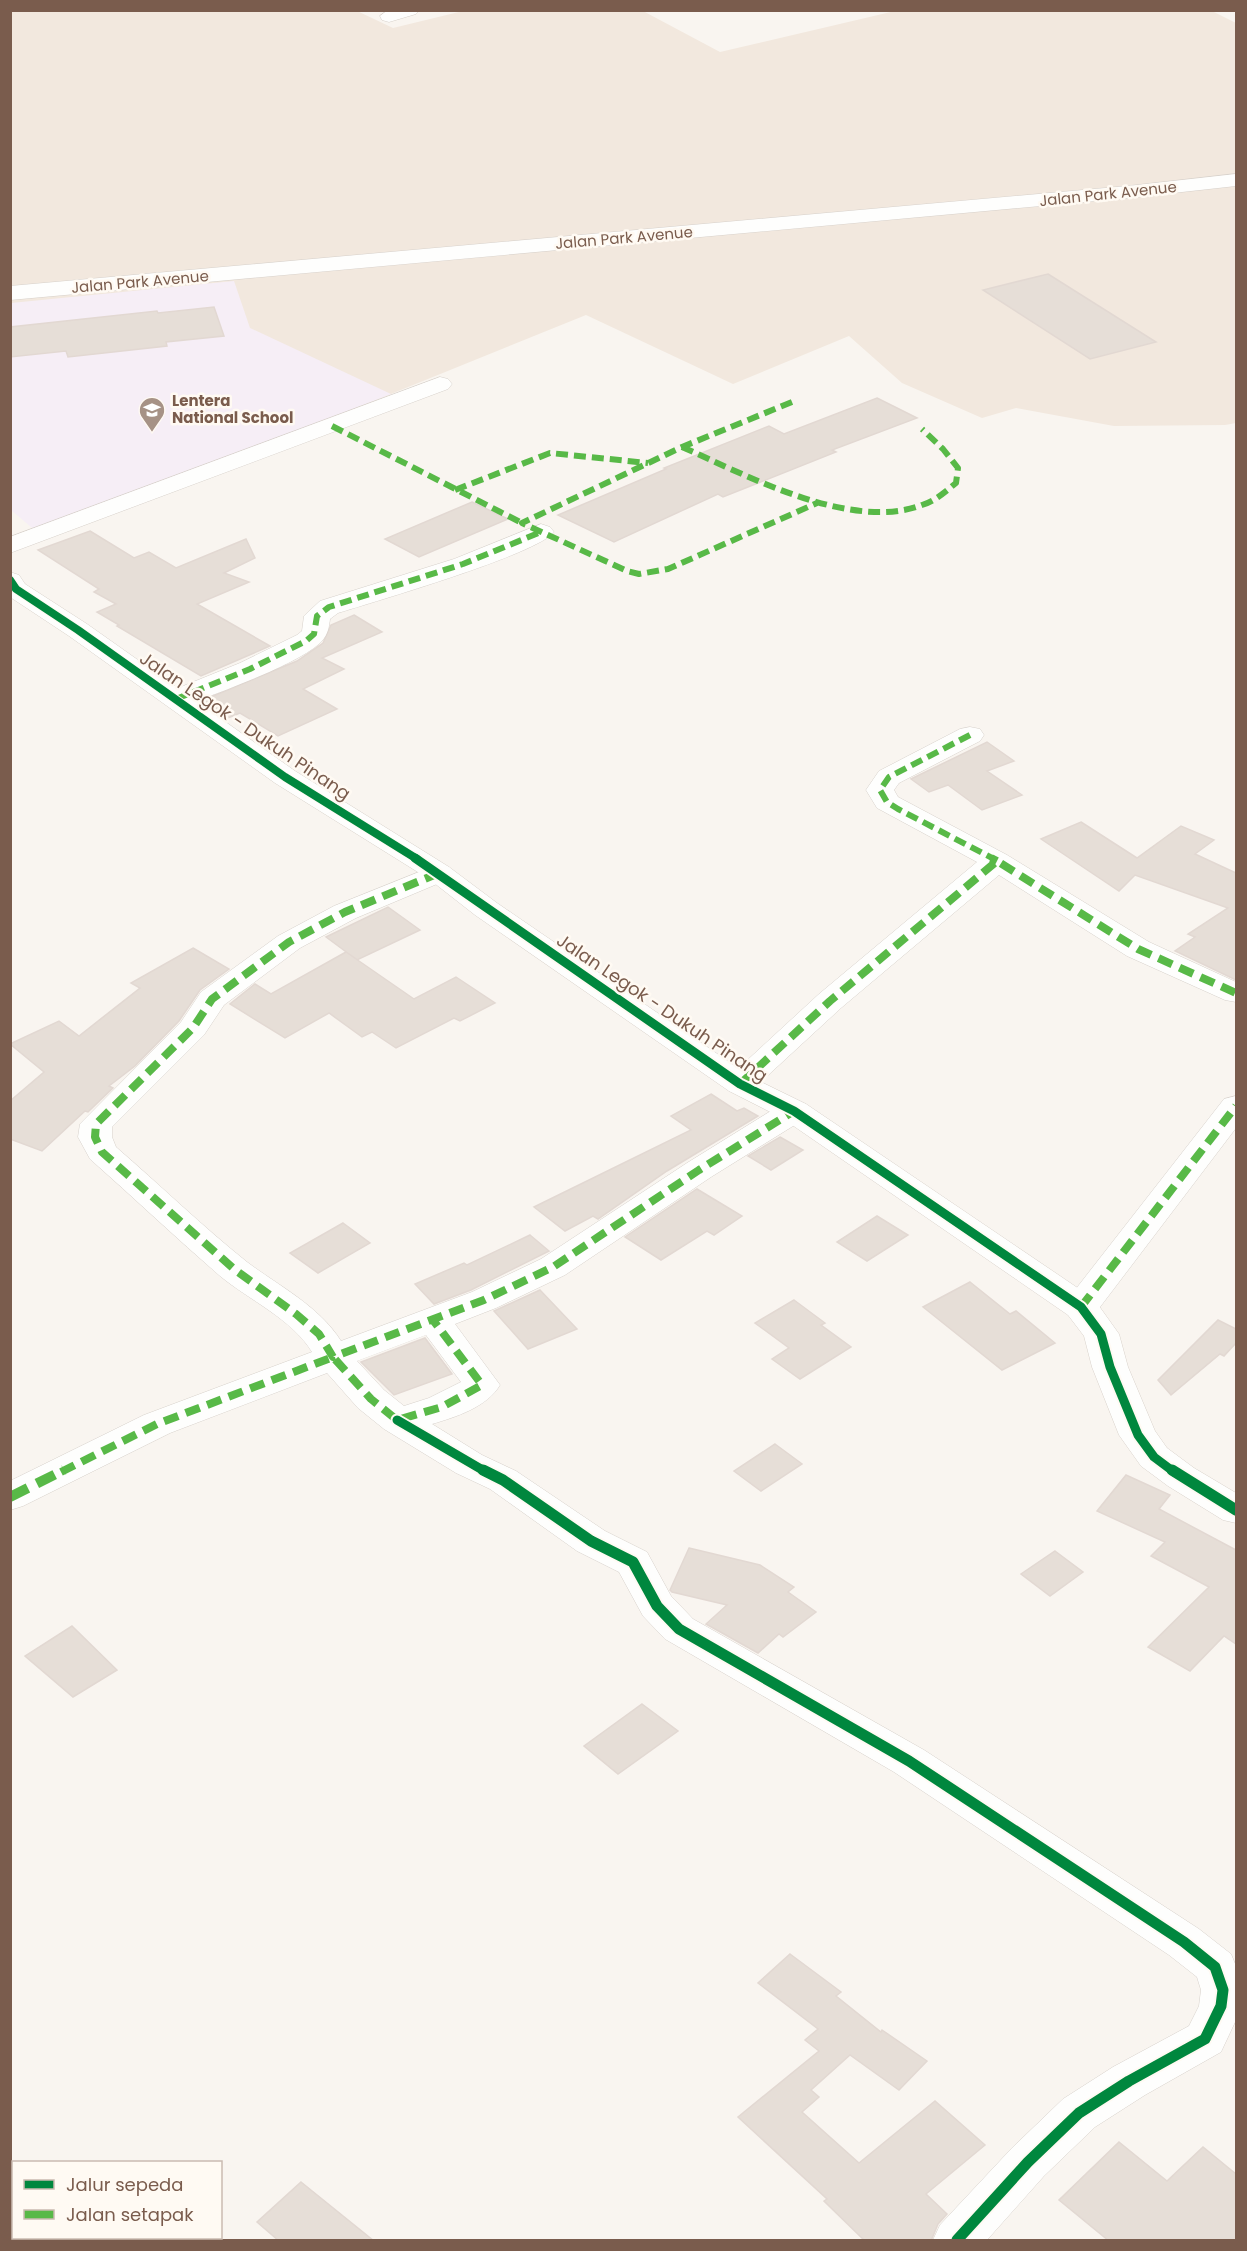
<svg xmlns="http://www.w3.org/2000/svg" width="1247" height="2251" font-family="Poppins,sans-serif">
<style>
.residential{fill:#f2e8de}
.education{fill:#f6eef6}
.building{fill:#e6ded7;stroke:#e2d8d2;stroke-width:1.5}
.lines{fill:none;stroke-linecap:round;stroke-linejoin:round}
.street-casing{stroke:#d7d1cb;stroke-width:1}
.secondary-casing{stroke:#d9d2cb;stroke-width:1}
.street{fill:#fefefd;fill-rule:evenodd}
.secondary{fill:#fefefd;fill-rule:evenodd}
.quiet-far2{stroke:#58b947;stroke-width:6;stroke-dasharray:12 6;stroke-linecap:butt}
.quiet-far1{stroke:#58b947;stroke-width:8;stroke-dasharray:15 8;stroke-linecap:butt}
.quiet{stroke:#58b947;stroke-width:10;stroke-dasharray:20 10;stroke-linecap:butt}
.cycleway-far2-casing{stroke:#fffaf3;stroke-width:10}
.cycleway-far1-casing{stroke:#fffaf3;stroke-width:13}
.cycleway-casing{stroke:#fffaf3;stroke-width:15}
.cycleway-far2{stroke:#00873e;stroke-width:8}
.cycleway-far1{stroke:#00873e;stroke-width:9}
.cycleway{stroke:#00873e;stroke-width:11}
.labels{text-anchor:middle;stroke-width:5;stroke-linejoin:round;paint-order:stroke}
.far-street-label{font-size:15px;fill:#7a5c4d;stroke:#fffaf3}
.far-poi-label{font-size:15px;font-weight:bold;fill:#7a5c4d;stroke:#fffaf3;text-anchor:start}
.street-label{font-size:18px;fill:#7a5c4d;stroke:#fffaf3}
</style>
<rect width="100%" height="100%" fill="#f9f5f0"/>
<path class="residential" d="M355 10 393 28 463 11H643L720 52 895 11 1210 10 1236 23V423L1225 425 1114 426 1016 408 982 418 902 383 849 336 733 384 586 315 196 473 11 510V11Z"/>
<path class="education" d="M234 281 250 328 391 394 38 533 11 510V303Z"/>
<g class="building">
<path d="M1048 274 1156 342 1090 359 983 290Z"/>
<path d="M214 307 224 336 166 342 167 346 68 357 66 351 10 357V327L157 311 158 313Z"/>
<path d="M877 398 917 418 832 450 836 452 723 497 718 494 614 542 558 515 666 469 664 468 769 426 784 434Z"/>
<path d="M472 502 508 519 419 557 385 539Z"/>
<path d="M90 531 134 558 149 552 176 568 246 539 255 558 224 573 249 582 197 604 270 646 201 676 117 626 119 625 97 612 116 604 94 592 99 589 38 550Z"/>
<path d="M354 615 382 632 322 658 344 669 303 689 337 709 278 736 240 713 228 718 201 701 297 661 323 643 331 625Z"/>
<path d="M987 742 1014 761 987 771 1022 795 982 810 948 785 929 792 911 779Z"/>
<path d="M1081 822 1137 858 1181 826 1214 840 1195 854 1236 873V980L1175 951 1195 937 1188 934 1228 908 1135 875 1119 891 1041 839Z"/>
<path d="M388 907 420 930 357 960 326 937Z"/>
<path d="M193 948 229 969 200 990 179 1021 135 1066 109 1086 113 1088 88 1112 85 1111 42 1151 10 1139V1101L44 1072 10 1044 59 1021 79 1036 140 988 131 983Z"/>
<path d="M346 952 414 999 456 977 495 1003 460 1021 454 1018 396 1048 372 1032 362 1037 329 1013 285 1038 230 1004 255 984 271 994Z"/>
<path d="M711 1094 737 1111 744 1108 758 1116 667 1171 598 1219 593 1216 565 1231 534 1207 691 1130 671 1116Z"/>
<path d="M780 1137 803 1150 771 1170 748 1156Z"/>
<path d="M697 1189 742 1216 714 1235 707 1231 661 1260 625 1237Z"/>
<path d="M877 1216 908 1235 867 1261 837 1242Z"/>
<path d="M343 1223 370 1243 318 1273 290 1253Z"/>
<path d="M530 1235 549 1251 471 1290 434 1304 415 1284 464 1263 467 1265Z"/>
<path d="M970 1282 1010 1314 1016 1311 1055 1343 1002 1370 923 1307Z"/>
<path d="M540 1290 577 1329 528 1349 494 1311Z"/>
<path d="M794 1300 825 1323 821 1325 851 1347 800 1379 772 1359 789 1348 755 1323Z"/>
<path d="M1218 1320 1236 1329V1343L1224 1356 1220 1354 1171 1395 1158 1380Z"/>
<path d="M425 1338 452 1374 394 1395 361 1362Z"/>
<path d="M775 1444 802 1464 761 1491 734 1471Z"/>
<path d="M1126 1475 1170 1495 1159 1509 1236 1550V1644L1224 1636 1190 1671 1148 1647 1209 1587 1151 1556 1165 1542 1097 1511Z"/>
<path d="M689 1548 760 1565 794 1587 788 1592 816 1612 783 1637 779 1634 758 1653 706 1624 727 1605 672 1592 670 1590Z"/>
<path d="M1055 1551 1083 1572 1050 1596 1021 1574Z"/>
<path d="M72 1626 117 1670 73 1697 25 1656Z"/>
<path d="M642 1704 678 1731 618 1774 584 1746Z"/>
<path d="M790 1954 841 1992 836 1996 881 2032 882 2030 927 2061 899 2090 850 2055 811 2090 819 2097 802 2112 859 2163 935 2101 985 2145 926 2194 947 2214 938 2224 931 2241H865L824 2201 827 2199 738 2117 819 2051 805 2040 818 2029 758 1983Z"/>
<path d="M1119 2142 1167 2181 1203 2147 1236 2174V2241H1109L1059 2200Z"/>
<path d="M301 2182 374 2241H279L257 2222Z"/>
</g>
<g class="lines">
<g class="street-casing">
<g id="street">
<path d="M388 10H419L416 14 389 22 382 20 380 16Z"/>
<path d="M1236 174V186L1128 198 10 300V286L1128 186Z"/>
<path d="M440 377 448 379 452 384 448 389 10 553V537Z"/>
<path d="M541 524 550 527 554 532C538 554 373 602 338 613L330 619C329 627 328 634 322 641 300 664 219 692 186 705L176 707 166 705 162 699 166 693 240 663 297 635 302 631 304 616 320 601 454 559Z"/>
<path d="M970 727 980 729 984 735 980 741 899 783 894 790 898 797 1007 855 1149 942 1236 982V1002L1225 1000 1127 956 999 875 841 1008 751 1091 740 1094 729 1091 724 1084 729 1077 819 994 977 862 877 808 866 790 879 771 960 729Z"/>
<path d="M439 864 449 867 454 873 449 879 356 918 300 948 224 1005 204 1035 112 1127V1137L116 1147C160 1185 202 1226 247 1262 279 1286 319 1306 341 1341L472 1292 541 1259 687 1163 782 1104 794 1101 806 1104 810 1111 806 1118 711 1177 565 1275 496 1308 455 1324 500 1385C487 1407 456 1417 432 1424L482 1455 516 1471 605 1531 647 1552 671 1596 693 1619 924 1750 1199 1929 1231 1954 1236 1966V2020L1221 2052 1145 2095 1095 2127 1044 2176 987 2240H933L940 2225 1012 2148 1063 2099 1113 2067 1189 2026 1199 2006 1201 1990 1197 1977 1169 1955 894 1772 665 1639 643 1616 619 1572 577 1551 490 1489 456 1473 384 1429 358 1408 327 1373 170 1433 23 1506 10 1510V1481L144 1415 312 1352C292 1319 249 1300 220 1276 176 1238 134 1198 90 1159L78 1137 80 1124 181 1022 201 992 278 936 334 906ZM426 1335 461 1382 429 1398 404 1406 384 1390 357 1361Z"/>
<path d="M1236 1096V1128L1094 1315 1081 1319 1068 1315 1063 1307 1068 1299 1224 1099Z"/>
</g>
</g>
<g class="secondary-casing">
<path id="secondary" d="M10 572 19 575 25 584 87 624 295 771 449 867 497 903 751 1077 806 1104 1094 1299 1119 1334 1128 1367 1155 1431 1167 1448 1194 1468 1236 1493V1523L1223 1520 1168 1486 1141 1466 1119 1435 1092 1367 1084 1336 1068 1315 782 1118 729 1091 475 915 429 879 275 783 69 636 10 597Z"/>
</g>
<use href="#street" class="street"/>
<use href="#secondary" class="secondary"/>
<g class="quiet-far2">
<path d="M792 402 682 447 522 523 627 571 639 574 668 569 817 503"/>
<path d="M332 426 522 523"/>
<path d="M682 447C746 475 851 532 922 505 935 501 945 492 956 483L958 468 943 449 922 429"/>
<path d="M455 490 550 453 648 463"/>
<path d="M176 699 250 669 306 641 314 634 317 616 329 607 463 564 541 532"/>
<path d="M970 735 889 777 880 790 887 802 898 809 994 859"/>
</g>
<g class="quiet-far1">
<path d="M991 858 997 861"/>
<path d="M439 873 345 912 289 942 212 999 193 1028 96 1124 95 1137 102 1152 234 1269 296 1314 319 1334 333 1357 484 1300 553 1267 699 1170 794 1111"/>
<path d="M740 1084 830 1001 997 861 1138 949 1236 993"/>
<path d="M1081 1307 1236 1106"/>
<path d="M61 1472 157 1424 333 1357 371 1399 397 1420 442 1407 482 1385 433 1320"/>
</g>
<path class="quiet" d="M10 1497 64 1470"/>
<g class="cycleway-far2-casing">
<path id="cycleway-far2" d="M10 580 16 589 78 630 285 777 417 859"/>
</g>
<g class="cycleway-far1-casing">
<g id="cycleway-far1">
<path d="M415 858 740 1084 794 1111 1081 1307 1101 1334 1110 1367 1138 1435 1154 1457 1174 1472"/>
<path d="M397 1420 486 1472"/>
</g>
</g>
<g class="cycleway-casing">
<g id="cycleway">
<path d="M483 1470 503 1480 591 1541 633 1562 657 1606 679 1629 909 1761 1184 1942 1215 1967 1223 1990 1221 2006 1205 2039 1129 2081 1079 2113 1028 2162 957 2240"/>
<path d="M1172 1470 1236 1510"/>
</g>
</g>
<use href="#cycleway-far2" class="cycleway-far2"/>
<use href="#cycleway-far1" class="cycleway-far1"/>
<use href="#cycleway" class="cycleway"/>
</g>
<defs>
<g id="school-pin" transform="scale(1.35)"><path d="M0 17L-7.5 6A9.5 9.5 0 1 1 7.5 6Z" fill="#a69286" stroke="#fffaf3"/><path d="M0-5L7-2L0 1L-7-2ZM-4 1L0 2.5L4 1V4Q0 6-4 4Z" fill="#fff"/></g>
</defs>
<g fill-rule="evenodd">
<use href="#school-pin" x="152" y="410"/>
</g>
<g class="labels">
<g class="far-street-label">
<text transform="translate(1108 194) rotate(-6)" y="5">Jalan Park Avenue</text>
<text transform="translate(624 238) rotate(-5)" y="5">Jalan Park Avenue</text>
<text transform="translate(140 282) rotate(-5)" y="5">Jalan Park Avenue</text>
</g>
<g class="far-poi-label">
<text x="172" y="406">Lentera<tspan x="172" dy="17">National School</tspan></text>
</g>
<g class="street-label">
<text transform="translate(245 726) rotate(34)" y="6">Jalan Legok - Dukuh Pinang</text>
<text transform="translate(662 1008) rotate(34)" y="6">Jalan Legok - Dukuh Pinang</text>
</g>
</g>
<rect width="1247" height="2251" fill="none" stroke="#7a5c4d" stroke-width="24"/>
<rect x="12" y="2161" width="210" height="78" fill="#fffaf3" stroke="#cabbb1" stroke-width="1.5"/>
<rect x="24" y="2180" width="30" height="9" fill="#00873e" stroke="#cabbb1" stroke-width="1.5"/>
<text x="66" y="2191" font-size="18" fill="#7a5c4d">Jalur sepeda</text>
<rect x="24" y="2210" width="30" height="9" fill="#58b947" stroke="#cabbb1" stroke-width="1.5"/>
<text x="66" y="2221" font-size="18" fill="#7a5c4d">Jalan setapak</text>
</svg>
